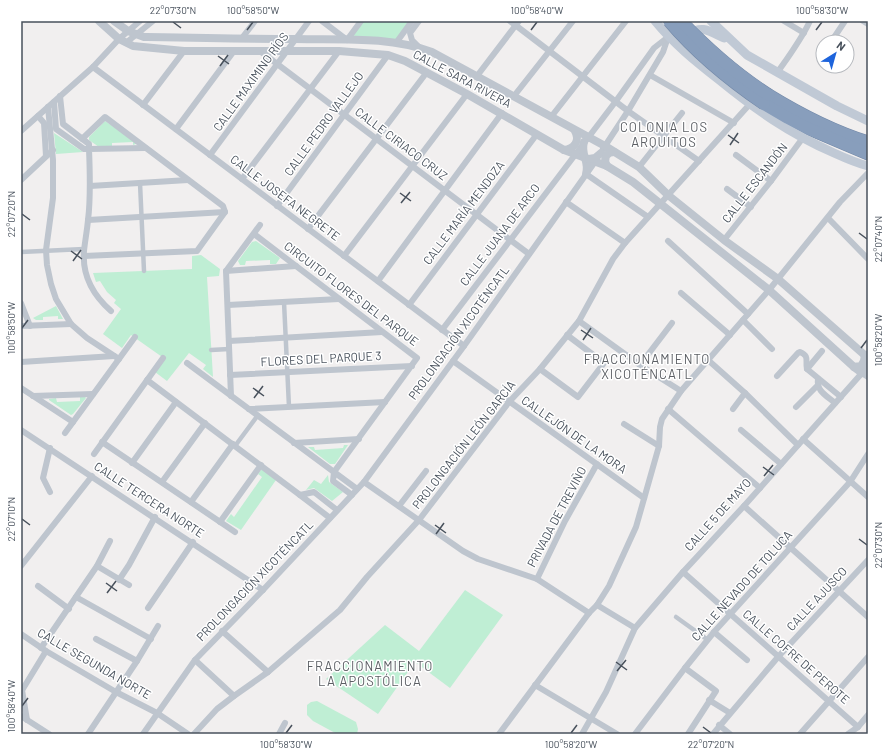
<svg xmlns="http://www.w3.org/2000/svg" width="889" height="755" font-family="Barlow,sans-serif">
<style>
.green{fill:#bfeed4}
.lines{fill:none;stroke-linecap:round;stroke-linejoin:round}
.motorway-casing{stroke:#7389a8;stroke-width:13}
.pedestrian{stroke:#bec5ce;stroke-width:4.5}
.minor{stroke:#bec5ce;stroke-width:6}
.tertiary{stroke:#bec5ce;stroke-width:8}
.secondary{stroke:#c0c9d5;stroke-width:9}
.motorway{stroke:#889ebc;stroke-width:12}
.motorway-bridge-casing{stroke:#7389a8;stroke-width:13;stroke-linecap:butt}
.motorway-bridge{stroke:#889ebc;stroke-width:12}
.ticks{fill:none;stroke:#48515c;stroke-width:1.5}
.labels{text-anchor:middle;stroke-width:3;stroke-linejoin:round;paint-order:stroke}
.street-label{font-size:12px;fill:#48515c;stroke:#fff}
.neighbourhood-label{font-size:13px;letter-spacing:1px;fill:#5c5f64;stroke:#fff}
.neatline{fill:none;stroke:#48515c;stroke-width:1.5}
.ticks-label{font-size:10px;text-anchor:middle;fill:#48515c}
</style>
<rect width="100%" height="100%" fill="#f1efef"/>
<g class="green">
<path d="M363 21H411L396 41 350 39Z"/>
<path d="M105 121 136 142V144L133 145V142L112 143V146L99 147 89 140V137Z"/>
<path d="M54 133 83 152 56 154Z"/>
<path d="M256 241 280 258 276 264H270V260L246 261 245 265H240L238 261 252 242Z"/>
<path d="M201 255 220 269 219 276 207 277 213 377 203 369 206 365 189 353 167 381 155 372 165 359 131 335 122 348 103 334 121 309 114 303 116 300 107 292 100 281 96 282 93 273 192 269V256Z"/>
<path d="M56 306 63 319H58V316L43 317V320H36L33 318Z"/>
<path d="M80 397H85L86 398 73 414 71 415 49 400V399L56 398 57 402 80 401Z"/>
<path d="M344 445H348L335 464H330L308 447H314L315 450 343 448Z"/>
<path d="M262 469 276 480 241 530 226 521 231 514 234 517 262 477 258 474Z"/>
<path d="M328 475 329 482 343 492 332 501 314 488 306 490 314 480 321 484Z"/>
<path d="M465 590 503 615 450 688 415 662 378 714 326 679 385 625 419 651Z"/>
<path d="M317 701 356 722 358 729 357 734H337L313 721 307 715V705L311 702Z"/>
</g>
<g class="lines">
<g class="motorway-casing">
<g id="motorway">
<path d="M769 95C800 114 833 131 868 142"/>
<path d="M764 104 788 118 809 129 868 154"/>
</g>
</g>
<g class="pedestrian">
<path d="M140 183 144 271"/>
<path d="M21 252 84 249"/>
<path d="M284 302 289 407"/>
<path d="M211 350 229 349"/>
<path d="M235 446 258 415"/>
<path d="M676 617 708 640"/>
</g>
<g class="minor">
<path d="M322 21 347 40 361 21"/>
<path d="M419 21 410 33 412 40 420 48"/>
<path d="M510 21 628 111 699 161"/>
<path d="M784 21 804 33"/>
<path d="M863 21 868 24"/>
<path d="M242 38 255 21"/>
<path d="M127 42 153 21"/>
<path d="M831 42 845 21"/>
<path d="M396 43 412 21"/>
<path d="M260 51 529 254"/>
<path d="M93 67 464 346"/>
<path d="M777 73C789 56 801 40 810 21"/>
<path d="M650 75 734 123"/>
<path d="M477 76 519 21"/>
<path d="M514 96 573 21"/>
<path d="M54 102 56 129 84 149H89V144L63 124 60 96"/>
<path d="M143 105 184 51"/>
<path d="M48 107 53 160V198L46 250 47 265 51 284 56 299 71 324 87 338 119 359"/>
<path d="M38 116 44 123 46 156"/>
<path d="M551 117 626 21"/>
<path d="M176 129 234 51"/>
<path d="M21 131 93 67 119 39 140 21"/>
<path d="M82 139 105 117 223 206 225 212 197 251 84 256"/>
<path d="M603 149 628 111 663 52 668 37"/>
<path d="M210 155 309 21"/>
<path d="M736 155 771 181"/>
<path d="M639 167 682 113"/>
<path d="M586 174 648 217"/>
<path d="M242 179 339 51"/>
<path d="M21 180 53 150"/>
<path d="M90 186 188 180"/>
<path d="M727 189 751 207"/>
<path d="M566 202 625 243"/>
<path d="M277 206 388 55"/>
<path d="M828 218 868 259"/>
<path d="M88 220 225 212"/>
<path d="M308 229 427 72"/>
<path d="M724 240 771 181 802 139"/>
<path d="M668 241 748 314"/>
<path d="M344 256 467 94"/>
<path d="M226 271 296 266"/>
<path d="M378 281 502 113"/>
<path d="M681 293 730 335"/>
<path d="M21 303 30 326"/>
<path d="M228 305 339 299"/>
<path d="M409 305 537 134"/>
<path d="M111 311C93 295 82 275 84 251 85 241 87 231 88 220 91 197 90 173 89 149L145 148"/>
<path d="M743 320 772 349"/>
<path d="M579 321 640 365 681 391"/>
<path d="M21 326 71 324"/>
<path d="M442 330 616 101 654 48 668 37"/>
<path d="M229 341 382 332"/>
<path d="M708 360 745 393 798 445"/>
<path d="M453 361 644 498"/>
<path d="M21 362 114 356"/>
<path d="M187 363 334 472 417 358 254 234"/>
<path d="M640 365 672 323"/>
<path d="M540 369 578 397 604 363 567 335"/>
<path d="M807 369 822 351"/>
<path d="M230 375 412 366"/>
<path d="M777 376 798 353 800 352C810 356 805 361 807 369L841 397"/>
<path d="M818 379C816 391 827 396 835 403"/>
<path d="M147 380 300 495"/>
<path d="M21 388 73 422"/>
<path d="M33 396 93 394"/>
<path d="M231 396 226 271 260 225"/>
<path d="M796 407 817 386"/>
<path d="M249 409 385 402"/>
<path d="M668 409 760 488"/>
<path d="M733 409 745 393"/>
<path d="M624 424 659 446"/>
<path d="M21 430 263 590"/>
<path d="M741 430 781 464"/>
<path d="M65 433 135 337"/>
<path d="M803 439 868 497"/>
<path d="M102 442 235 532"/>
<path d="M294 443 359 439"/>
<path d="M50 448 43 478 50 492"/>
<path d="M94 454 163 358"/>
<path d="M132 463 176 402"/>
<path d="M162 482 205 423"/>
<path d="M364 482 463 551 478 559 537 579 589 613"/>
<path d="M352 495 333 481 334 472 357 489"/>
<path d="M191 502 233 444"/>
<path d="M399 506 426 471"/>
<path d="M744 506 868 617"/>
<path d="M330 518 300 495 314 492 337 510"/>
<path d="M220 522 261 465"/>
<path d="M21 566 92 476"/>
<path d="M97 566 129 585"/>
<path d="M683 572 858 727"/>
<path d="M537 579 565 521 597 464"/>
<path d="M119 580 129 565 155 517"/>
<path d="M38 586 69 609"/>
<path d="M76 597 151 639"/>
<path d="M597 605 635 628"/>
<path d="M148 608 193 542"/>
<path d="M222 631 268 672"/>
<path d="M714 632 747 660"/>
<path d="M21 634 46 651 116 692 157 713 188 734"/>
<path d="M96 639 137 661"/>
<path d="M41 648 97 566 110 541"/>
<path d="M195 660 234 696"/>
<path d="M685 668 716 691 688 734"/>
<path d="M535 685 617 734"/>
<path d="M22 690 27 720"/>
<path d="M21 692 46 651"/>
<path d="M709 700 730 713"/>
<path d="M21 716 49 734"/>
<path d="M719 725 730 734"/>
<path d="M88 734 137 661 158 626"/>
<path d="M143 734 195 660 263 590 364 482 464 346 597 159"/>
<path d="M194 734 217 709 234 696 268 672 340 610 367 577 419 520 509 402 540 369 579 321 613 259 625 243 749 105"/>
<path d="M279 734 285 723"/>
<path d="M499 734 589 613 597 605 609 586 636 527 659 446 660 427 662 419 681 391 769 290 840 202 868 173"/>
<path d="M582 734 606 692 635 628 683 572 744 506 862 373 868 377"/>
<path d="M635 734 685 668 714 632 850 482 868 454"/>
<path d="M713 734 778 657 868 560"/>
<path d="M800 734 868 657"/>
<path d="M848 734 858 727 868 715"/>
</g>
<g class="tertiary">
<path d="M99 21 119 39 133 46 184 51H339L388 55 405 61 467 94 564 150 607 166 633 182 769 290 854 367 862 373 868 366"/>
<path d="M114 21 128 31 144 37C195 38 245 39 296 39 341 40 389 36 432 52L605 146 639 167 668 195 724 240 778 279 868 358"/>
<path d="M584 142C580 156 590 160 586 174"/>
<path d="M564 150C575 149 580 140 575 131"/>
<path d="M589 159 595 158 601 153"/>
<path d="M607 166C603 159 606 152 614 152"/>
<path d="M854 367 861 366 864 361 865 355"/>
</g>
<g class="secondary">
<path d="M655 21C674 44 695 61 718 79 756 110 789 133 834 153 845 158 856 163 868 166"/>
<path d="M711 21 747 55 837 106 868 121"/>
<path d="M688 34C703 25 709 31 724 38"/>
</g>
<use href="#motorway" class="motorway"/>
<g class="motorway-bridge-casing">
<g id="motorway-bridge">
<path d="M669 21C696 53 729 80 764 104"/>
<path d="M681 21C708 49 736 74 769 95"/>
</g>
</g>
<use href="#motorway-bridge" class="motorway-bridge"/>
</g>
<path class="ticks" d="M173 22 181 28M247 30 253 22M531 30 537 22M816 30 822 22M218 56 229 64M220 66 228 55M728 135 739 143M730 145 738 133M400 193 411 201M401 203 410 192M22 214 30 220M859 233 867 239M71 251 82 259M73 261 81 250M22 328 28 320M581 330 593 338M583 340 591 328M861 348 867 340M253 388 264 396M254 398 263 386M763 467 774 475M764 476 773 465M22 519 30 525M435 525 446 533M436 534 444 523M859 539 867 545M106 583 117 591M107 593 116 581M616 662 627 670M617 671 626 660M22 706 28 698M703 727 711 733M286 733 292 725M571 733 577 725"/>
<g class="labels">
<g class="street-label">
<text transform="translate(462 79) rotate(28)" y="4">CALLE SARA RIVERA</text>
<text transform="translate(251 82) rotate(-54)" y="4">CALLE MAXIMINO RÍOS</text>
<text transform="translate(324 124) rotate(-54)" y="4">CALLE PEDRO VALLEJO</text>
<text transform="translate(401 144) rotate(37)" y="4">CALLE CIRIACO CRUZ</text>
<text transform="translate(755 183) rotate(-52)" y="4">CALLE ESCANDÓN</text>
<text transform="translate(285 198) rotate(37)" y="4">CALLE JOSEFA NEGRETE</text>
<text transform="translate(464 213) rotate(-53)" y="4">CALLE MARÍA MENDOZA</text>
<text transform="translate(500 235) rotate(-53)" y="4">CALLE JUANA DE ARCO</text>
<text transform="translate(351 294) rotate(37)" y="4">CIRCUITO FLORES DEL PARQUE</text>
<text transform="translate(459 333) rotate(-54)" y="4">PROLONGACIÓN XICOTÉNCATL</text>
<text transform="translate(321 359) rotate(-3)" y="4">FLORES DEL PARQUE 3</text>
<text transform="translate(574 435) rotate(35)" y="4">CALLEJÓN DE LA MORA</text>
<text transform="translate(464 445) rotate(-52)" y="4">PROLONGACIÓN LEÓN GARCÍA</text>
<text transform="translate(149 500) rotate(33)" y="4">CALLE TERCERA NORTE</text>
<text transform="translate(718 515) rotate(-48)" y="4">CALLE 5 DE MAYO</text>
<text transform="translate(557 517) rotate(-62)" y="4">PRIVADA DE TREVIÑO</text>
<text transform="translate(255 581) rotate(-46)" y="4">PROLONGACIÓN XICOTÉNCATL</text>
<text transform="translate(742 586) rotate(-48)" y="4">CALLE NEVADO DE TOLUCA</text>
<text transform="translate(817 599) rotate(-47)" y="4">CALLE AJUSCO</text>
<text transform="translate(796 657) rotate(41)" y="4">CALLE COFRE DE PEROTE</text>
<text transform="translate(94 664) rotate(30)" y="4">CALLE SEGUNDA NORTE</text>
</g>
<g class="neighbourhood-label">
<text x="664" y="132">COLONIA LOS<tspan x="664" dy="15">ARQUITOS</tspan></text>
<text x="647" y="364">FRACCIONAMIENTO<tspan x="647" dy="15">XICOTÉNCATL</tspan></text>
<text x="370" y="671">FRACCIONAMIENTO<tspan x="370" dy="15">LA APOSTÓLICA</tspan></text>
</g>
</g>
<rect width="889" height="755" fill="none" stroke="#ffffff" stroke-width="44"/>
<g transform="translate(835 54) rotate(37)"><circle r="19" fill="#ffffff" stroke="#b6b9be"/>
<path d="M0-3L7 15L0 10L-7 15Z" fill="#1e64dc"/>
<text y="-6" font-size="11" font-weight="bold" text-anchor="middle" fill="#48515c">N</text>
</g>
<rect x="22" y="22" width="845" height="711" class="neatline"/>
<g class="ticks-label">
<text x="173" y="14">22°07'30"N</text>
<text x="253" y="14">100°58'50"W</text>
<text x="537" y="14">100°58'40"W</text>
<text x="822" y="14">100°58'30"W</text>
<text transform="translate(11 214) rotate(-90)" y="4">22°07'20"N</text>
<text transform="translate(878 239) rotate(-90)" y="4">22°07'40"N</text>
<text transform="translate(11 328) rotate(-90)" y="4">100°58'50"W</text>
<text transform="translate(878 340) rotate(-90)" y="4">100°58'20"W</text>
<text transform="translate(11 519) rotate(-90)" y="4">22°07'10"N</text>
<text transform="translate(878 545) rotate(-90)" y="4">22°07'30"N</text>
<text transform="translate(11 706) rotate(-90)" y="4">100°58'40"W</text>
<text x="286" y="748">100°58'30"W</text>
<text x="571" y="748">100°58'20"W</text>
<text x="711" y="748">22°07'20"N</text>
</g>
</svg>
